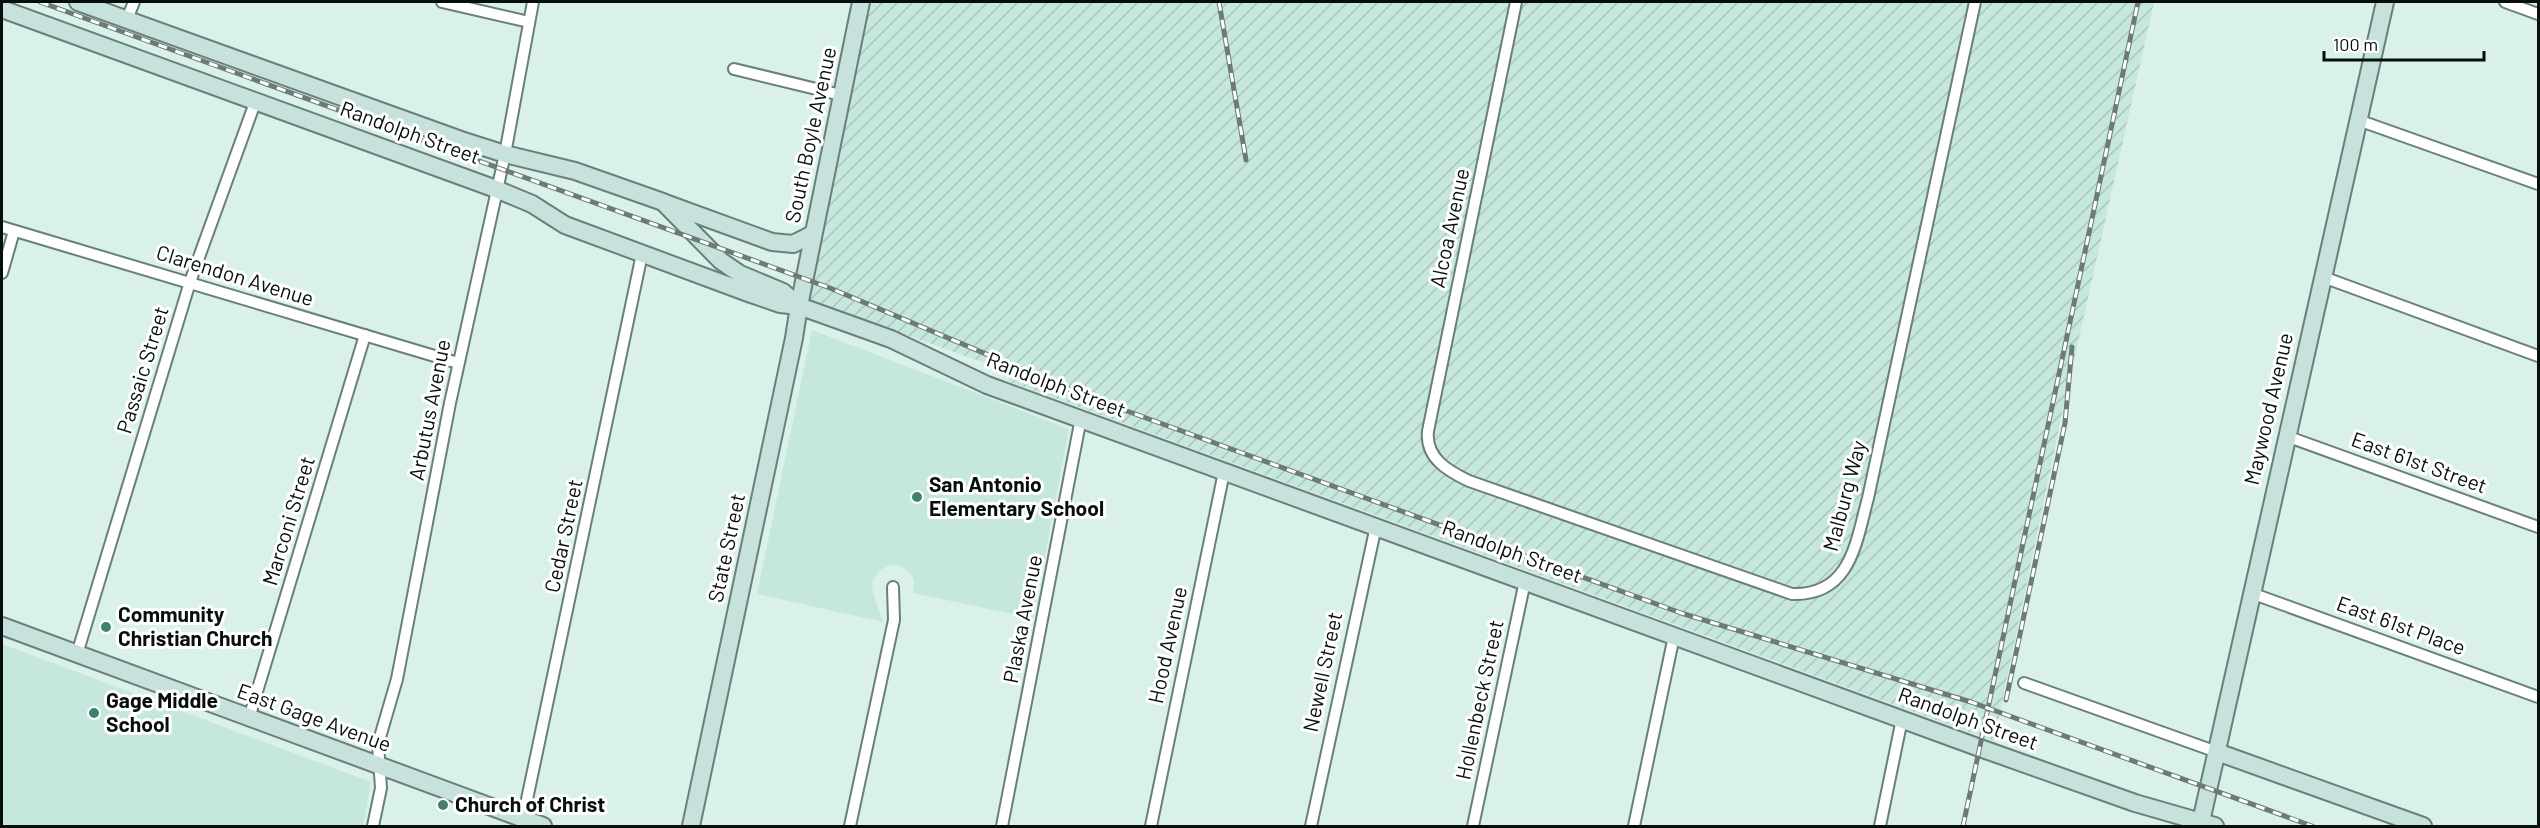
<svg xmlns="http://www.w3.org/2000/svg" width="2540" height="828" font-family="Barlow,sans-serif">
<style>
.built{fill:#c6e7dd}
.industrial{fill:url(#industrial-furrows)}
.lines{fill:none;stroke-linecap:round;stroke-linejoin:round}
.street-casing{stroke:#6a7f79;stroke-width:14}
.secondary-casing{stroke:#6a7f79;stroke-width:20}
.street{stroke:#fff;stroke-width:10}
.secondary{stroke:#c7e2dc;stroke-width:16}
.rail-casing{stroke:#6b7b76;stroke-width:5}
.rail{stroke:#fff;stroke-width:3;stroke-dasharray:9;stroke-linecap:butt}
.poi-dot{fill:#3f8070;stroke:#fff;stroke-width:2}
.labels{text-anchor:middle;stroke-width:6;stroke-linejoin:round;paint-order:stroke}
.street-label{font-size:21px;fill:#070f0d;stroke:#fff}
.poi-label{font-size:21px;font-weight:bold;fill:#070f0d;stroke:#fff;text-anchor:start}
</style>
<defs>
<pattern id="industrial-furrows" width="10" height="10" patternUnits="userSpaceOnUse" patternTransform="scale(1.5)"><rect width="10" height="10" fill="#c6e7dd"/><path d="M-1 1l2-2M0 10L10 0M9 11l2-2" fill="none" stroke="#a9c5bc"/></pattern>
</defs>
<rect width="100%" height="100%" fill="#d9f1e9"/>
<g class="built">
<path d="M812 330 1069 429 1033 618 913 593 914 581 912 576 905 569 897 565 888 566 880 570 872 582 873 593 883 622 757 594Z"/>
<path d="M2 644 371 782 363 826H2Z"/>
</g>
<path class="industrial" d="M861 2H2154L2062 414 1994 741 1008 381 1010 372 798 296Z"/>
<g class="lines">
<g class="street-casing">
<g id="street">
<path d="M442 2 529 22"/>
<path d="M1516 2 1428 431C1425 458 1448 471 1469 481L1792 594C1851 596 1856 542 1868 498L1975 2"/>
<path d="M2505 2 2538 14"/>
<path d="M127 19 134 2"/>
<path d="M734 69 841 95"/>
<path d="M2358 120 2538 184"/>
<path d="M2 227 458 363"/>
<path d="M2 273 14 231"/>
<path d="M2323 277 2538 356"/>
<path d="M2286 436 2538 527"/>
<path d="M2251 593 2538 697"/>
<path d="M77 654 190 282 256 100"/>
<path d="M2024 683 2217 752"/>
<path d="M249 718 365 335"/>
<path d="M522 823 642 254"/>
<path d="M373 826 381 788 378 744 397 679 450 403 505 154 533 2"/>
<path d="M850 826 894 620 893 587"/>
<path d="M1002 826 1081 418"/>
<path d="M1151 826 1224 472"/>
<path d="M1311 826 1376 526"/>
<path d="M1473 826 1525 581"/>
<path d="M1634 826 1674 636"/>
<path d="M1880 826 1902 719"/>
</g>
</g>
<g class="secondary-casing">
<g id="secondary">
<path d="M78 2 461 140 505 154 575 171 663 202 721 261 740 274 783 292 799 306"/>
<path d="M2 9 496 189 532 204 565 225 751 294 780 304 799 306 891 339 987 385 1980 748 2135 803 2215 826"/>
<path d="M665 203 772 242 793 244 813 234"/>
<path d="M2 626 543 826"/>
<path d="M2217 752 2423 826"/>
<path d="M691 826 794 338 799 306 861 2"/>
<path d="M2200 826 2385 2"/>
</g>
</g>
<use href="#street" class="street"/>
<use href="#secondary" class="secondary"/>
<g class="rail-casing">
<g id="rail">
<path d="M40 2 830 288 1083 395 1681 613 1971 702 2312 826"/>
<path d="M1219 2 1246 160"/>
<path d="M2006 700 2065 423 2072 347"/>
<path d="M1963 826 2138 2"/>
</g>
</g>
<use href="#rail" class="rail"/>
</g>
<g class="poi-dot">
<circle cx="917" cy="497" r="6"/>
<circle cx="106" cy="627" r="6"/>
<circle cx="94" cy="713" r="6"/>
<circle cx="443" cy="805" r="6"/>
</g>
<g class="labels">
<g class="street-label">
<text transform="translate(410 133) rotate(20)" y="7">Randolph Street</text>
<text transform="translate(811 135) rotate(-78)" y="7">South Boyle Avenue</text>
<text transform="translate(1450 228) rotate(-78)" y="7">Alcoa Avenue</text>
<text transform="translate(235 276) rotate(17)" y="7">Clarendon Avenue</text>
<text transform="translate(143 370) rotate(-73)" y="7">Passaic Street</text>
<text transform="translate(1056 385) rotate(21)" y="7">Randolph Street</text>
<text transform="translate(2269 409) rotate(-77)" y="7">Maywood Avenue</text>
<text transform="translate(430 410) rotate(-79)" y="7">Arbutus Avenue</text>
<text transform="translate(2419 463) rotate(20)" y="7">East 61st Street</text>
<text transform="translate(1845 496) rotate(-75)" y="7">Malburg Way</text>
<text transform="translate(289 521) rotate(-73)" y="7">Marconi Street</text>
<text transform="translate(564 536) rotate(-78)" y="7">Cedar Street</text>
<text transform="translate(727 548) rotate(-78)" y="7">State Street</text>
<text transform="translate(1512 552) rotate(20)" y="7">Randolph Street</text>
<text transform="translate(1023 619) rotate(-79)" y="7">Plaska Avenue</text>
<text transform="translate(2401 626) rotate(20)" y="7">East 61st Place</text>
<text transform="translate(1168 645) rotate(-78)" y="7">Hood Avenue</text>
<text transform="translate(1323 672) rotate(-78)" y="7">Newell Street</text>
<text transform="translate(1480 700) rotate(-78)" y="7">Hollenbeck Street</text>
<text transform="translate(314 718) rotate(20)" y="7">East Gage Avenue</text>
<text transform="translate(1968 719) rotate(20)" y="7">Randolph Street</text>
</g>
<g class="poi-label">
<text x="929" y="492">San Antonio<tspan x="929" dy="24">Elementary School</tspan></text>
<text x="118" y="622">Community<tspan x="118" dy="24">Christian Church</tspan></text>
<text x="106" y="708">Gage Middle<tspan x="106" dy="24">School</tspan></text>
<text x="455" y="812">Church of Christ</text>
</g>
</g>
<rect width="2540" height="828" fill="none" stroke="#070f0d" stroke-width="6"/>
<path d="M2324 51v9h160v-9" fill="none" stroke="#070f0d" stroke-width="3"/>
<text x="2333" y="51" font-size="18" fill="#070f0d" stroke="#ffffff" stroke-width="4.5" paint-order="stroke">100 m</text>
</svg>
